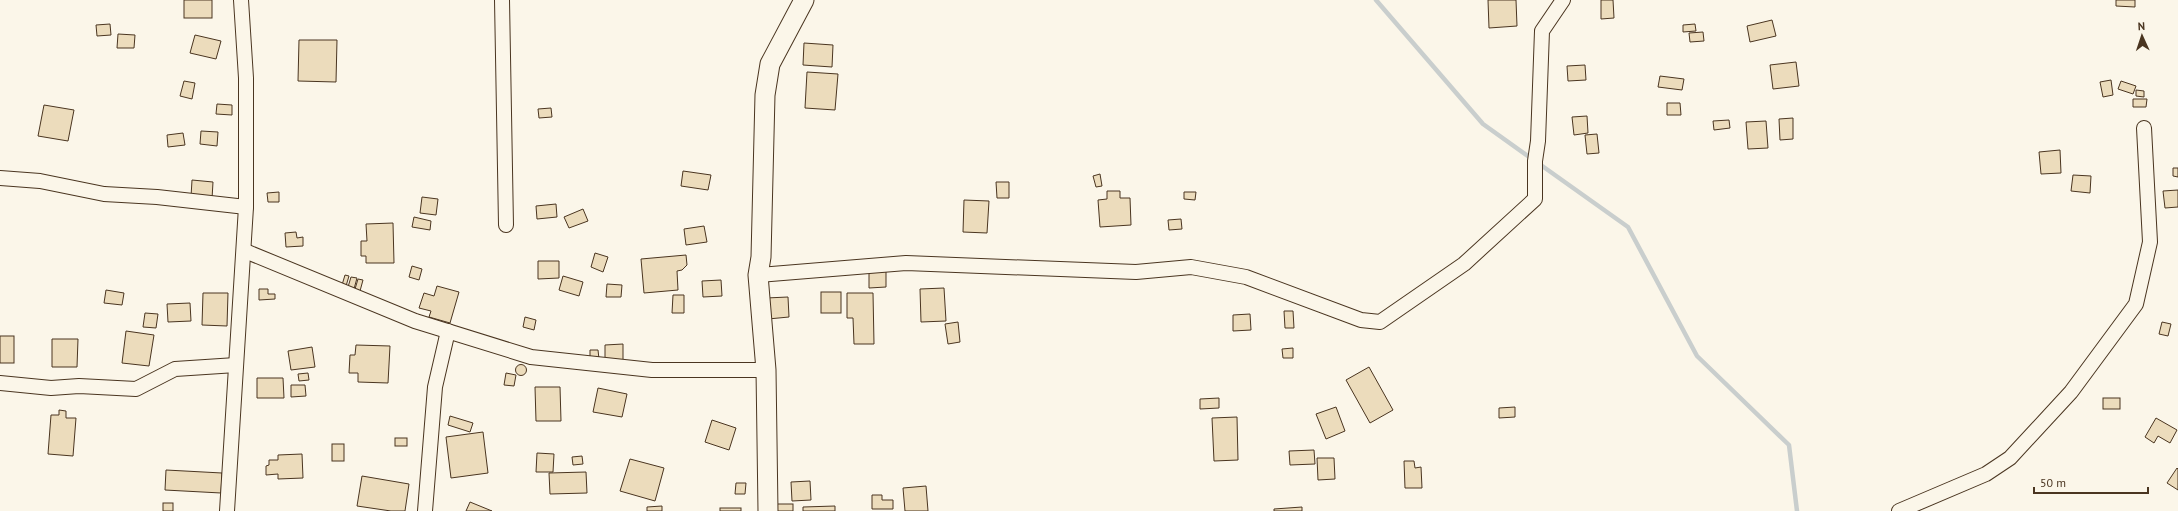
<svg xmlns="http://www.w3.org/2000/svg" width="2178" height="511" font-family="'PT Sans',sans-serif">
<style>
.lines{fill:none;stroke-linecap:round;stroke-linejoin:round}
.stream{stroke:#c9cecd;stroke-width:4.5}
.building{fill:#ecdcbc;stroke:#4a3520}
.street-casing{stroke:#4a3520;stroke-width:16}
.secondary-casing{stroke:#4a3520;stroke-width:21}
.street{stroke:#fbf6e9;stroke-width:14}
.secondary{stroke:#fbf6e9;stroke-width:19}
</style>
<rect width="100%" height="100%" fill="#fbf6e9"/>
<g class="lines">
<g class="stream">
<path d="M1376 0 1483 124 1532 159"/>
<path d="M1538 163 1628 227 1697 356 1789 445 1797 511"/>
</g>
</g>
<g class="building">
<rect x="184" y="0" width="28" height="18"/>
<path d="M1488 0H1516L1517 26 1489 28Z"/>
<path d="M1601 0H1613L1614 18 1601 19Z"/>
<path d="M2116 0H2135V7L2116 6Z"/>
<path d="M1772 20 1776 36 1750 42 1747 26Z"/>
<path d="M110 24 111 35 97 36 96 25Z"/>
<path d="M1695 24 1696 31 1683 32V25Z"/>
<path d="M1703 32 1704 41 1690 42 1689 33Z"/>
<path d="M118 34 135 35 134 48H117Z"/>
<path d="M195 35 221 41 216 59 190 53Z"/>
<path d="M299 40H337L336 82 298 81Z"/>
<path d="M804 43 833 45 832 67 803 65Z"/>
<path d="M1796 62 1799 86 1773 89 1770 65Z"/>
<path d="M1585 65 1586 80 1568 81 1567 66Z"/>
<path d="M807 72 838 74 835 110 805 108Z"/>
<path d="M1660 76 1684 79 1682 90 1658 87Z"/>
<path d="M2111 80 2113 95 2103 97 2100 82Z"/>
<path d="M184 81 195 83 192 99 180 96Z"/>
<path d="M2121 81 2136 86 2133 94 2118 89Z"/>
<path d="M2136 90 2144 91V97L2136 96Z"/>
<path d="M2133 99H2147L2146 107H2133Z"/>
<path d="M1667 103H1680L1681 115H1667Z"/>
<path d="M217 104 232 105V115L216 114Z"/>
<path d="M44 105 74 110 68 141 38 136Z"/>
<path d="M551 108 552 117 539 118 538 109Z"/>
<path d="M1587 116 1588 133 1574 135 1572 117Z"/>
<path d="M1793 118V139L1780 140 1779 119Z"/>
<path d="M1729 120 1730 128 1714 130 1713 121Z"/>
<path d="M1766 121 1768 148 1748 149 1746 122Z"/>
<path d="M201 131 218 132 217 146 200 144Z"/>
<path d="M183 133 185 145 168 147 167 135Z"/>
<path d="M1597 134 1599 153 1587 154 1585 135Z"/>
<path d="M2060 150 2061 173 2041 174 2039 152Z"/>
<path d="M2173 168H2178V177L2173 176Z"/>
<path d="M683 171 711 175 708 190 681 186Z"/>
<path d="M1100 174 1102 186 1096 187 1093 176Z"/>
<path d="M2073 175 2091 176 2090 193 2071 191Z"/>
<path d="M192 180 213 182 212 199 191 197Z"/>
<path d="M996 182H1009V198H997Z"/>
<path d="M2178 190V207L2165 208 2163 191Z"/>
<path d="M1107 191H1120V198H1130L1131 225 1100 227 1098 200 1107 199Z"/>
<path d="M279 192V202H268L267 193Z"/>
<path d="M1184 192H1196L1195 200 1184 199Z"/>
<path d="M422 197 438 199 436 215 420 213Z"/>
<path d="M964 200 989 201 987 233 963 232Z"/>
<path d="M556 204 557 217 537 219 536 206Z"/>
<path d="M583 209 588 221 569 228 564 217Z"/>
<path d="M414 217 431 221 430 230 412 227Z"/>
<path d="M1181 219 1182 229 1169 230 1168 220Z"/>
<path d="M393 223 394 263H366V256H361V241H367L366 224Z"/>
<path d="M704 226 707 242 686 245 684 229Z"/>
<path d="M296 232 297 238 303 237V246L286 247 285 233Z"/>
<path d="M595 253 608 257 603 272 591 267Z"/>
<path d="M686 255 687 265 682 270 677 271 678 290 644 293 641 259Z"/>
<path d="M538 261H559V278L538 279Z"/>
<path d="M412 266 422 269 419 280 409 277Z"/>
<path d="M869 271H886V287L869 288Z"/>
<path d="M345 275 349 276 346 286 342 285Z"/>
<path d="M563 276 583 282 579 296 559 290Z"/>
<path d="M351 277 357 278 354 289 348 287Z"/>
<path d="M358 279 363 280 360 291 355 289Z"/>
<path d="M721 280 722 296 703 297 702 281Z"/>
<path d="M607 284 622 285 621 297H606Z"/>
<path d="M437 286 459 292 450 323 429 317 431 311 419 308 424 293 434 296Z"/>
<path d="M944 288 946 321 921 322 920 289Z"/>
<path d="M259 289H268V294H275V299L259 300Z"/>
<path d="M106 290 124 293 122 305 104 303Z"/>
<rect x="821" y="292" width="20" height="21"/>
<path d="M203 293H228L227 326 202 325Z"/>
<path d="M847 293H873L874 344H854L853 318H847Z"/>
<path d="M673 295H684V313H672Z"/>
<path d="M788 297 789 317 768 319 766 298Z"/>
<path d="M190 303 191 321 168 322 167 304Z"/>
<path d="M1284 311H1293L1294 328H1285Z"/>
<path d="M145 313 158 314 156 328 143 327Z"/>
<path d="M1250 314 1251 330 1233 331V315Z"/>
<path d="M525 317 536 320 534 330 523 327Z"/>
<path d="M958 322 960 342 948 344 945 324Z"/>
<path d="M2162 322 2171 324 2168 336 2159 334Z"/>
<path d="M126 331 154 335 149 366 122 363Z"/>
<rect x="0" y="336" width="14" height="27"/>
<path d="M52 339H78L77 367H52Z"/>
<path d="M623 344V360L605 361V345Z"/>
<path d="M356 345 390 346 388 383 358 382V373H349L350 355H355Z"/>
<path d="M312 347 315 367 291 370 288 351Z"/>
<path d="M1293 348V358H1283L1282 349Z"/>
<path d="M590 350H598L599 359 590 360Z"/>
<circle cx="521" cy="370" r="5.5"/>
<path d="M1369 367 1393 410 1370 423 1346 380Z"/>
<path d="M308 373 309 380 299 381 298 374Z"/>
<path d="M506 373 516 375 514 386 504 385Z"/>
<path d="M257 378H283L284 398H257Z"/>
<path d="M291 385H305L306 396 291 397Z"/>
<path d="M535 387H560L561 421H536Z"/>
<path d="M598 388 627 394 622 417 593 412Z"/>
<path d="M1219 398V408L1200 409V399Z"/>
<rect x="2103" y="398" width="17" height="11"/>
<path d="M1336 407 1345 431 1326 439 1316 414Z"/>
<path d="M1515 407V417L1499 418V408Z"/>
<path d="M59 410 66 411V418H76L73 456 48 454 51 415H59Z"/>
<path d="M450 416 473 423 470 432 448 425Z"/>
<path d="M1237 417 1238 460 1214 461 1212 418Z"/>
<path d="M2156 418 2177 430 2170 443 2158 436 2154 443 2145 437Z"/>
<path d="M712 420 736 428 729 450 705 442Z"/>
<path d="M483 432 488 473 451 478 446 437Z"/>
<rect x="395" y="438" width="12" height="8"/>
<rect x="332" y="444" width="12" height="17"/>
<path d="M1314 450 1315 464 1290 465 1289 451Z"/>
<path d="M537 453 554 454 553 472H536Z"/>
<path d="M302 454 303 478 278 479V474L266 475V466L269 465V460H278V455Z"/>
<path d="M582 456 583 464 573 465 572 457Z"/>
<path d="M1317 458H1334L1335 479 1318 480Z"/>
<path d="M630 459 664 468 655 501 620 491Z"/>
<path d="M1404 461H1414L1415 468 1421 467 1422 488H1405Z"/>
<path d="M2177 468 2178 469V490L2167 483Z"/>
<path d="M166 470 222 473 221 493 165 490Z"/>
<path d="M586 472 587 493 550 494 549 473Z"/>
<path d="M362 476 409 484 405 511H391L357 506Z"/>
<path d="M810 481 811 500 792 501 791 482Z"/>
<path d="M736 483H746L745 494H735Z"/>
<path d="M926 486 928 511H905L903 488Z"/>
<path d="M872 495H882V500H893V509H872Z"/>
<path d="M470 502 492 511H466Z"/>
<rect x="163" y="503" width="10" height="8"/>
<rect x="772" y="504" width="21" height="7"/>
<path d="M662 506V511H647V507Z"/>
<path d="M835 506V511H803V507Z"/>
<path d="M1302 507V511H1274V509Z"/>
<rect x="720" y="508" width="21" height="3"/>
</g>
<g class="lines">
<g class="street-casing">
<g id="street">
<path d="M502 0 506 225"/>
<path d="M0 178 40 181 104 194 157 197 246 207"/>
<path d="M245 251 415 321 531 357 652 370H766"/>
<path d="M758 275 906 263 1136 272 1191 267 1246 277 1361 320 1380 322 1464 264 1535 199V161L1538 141 1542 31 1563 0"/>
<path d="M0 383 51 388 79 386 136 389 175 369 236 365"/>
<path d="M227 511 246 207V78L241 0"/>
<path d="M425 511 435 387 448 331"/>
<path d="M1899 511 1986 474 2010 458 2071 392 2136 304 2150 242 2144 128"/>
</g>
</g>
<g class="secondary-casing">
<path id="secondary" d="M768 511 766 370 758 275 761 257 765 95 770 64 804 0"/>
</g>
<use href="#street" class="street"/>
<use href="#secondary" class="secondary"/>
</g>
<g transform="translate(2142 36) rotate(357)" stroke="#fbf6e9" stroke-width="3" paint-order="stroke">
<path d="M0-3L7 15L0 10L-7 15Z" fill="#4a3520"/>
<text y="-6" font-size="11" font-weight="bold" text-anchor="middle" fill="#4a3520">N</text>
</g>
<path d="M2034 487v6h114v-6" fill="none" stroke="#4a3520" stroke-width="2"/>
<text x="2040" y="487" font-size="12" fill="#4a3520" stroke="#fbf6e9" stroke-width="3" paint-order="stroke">50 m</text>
</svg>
